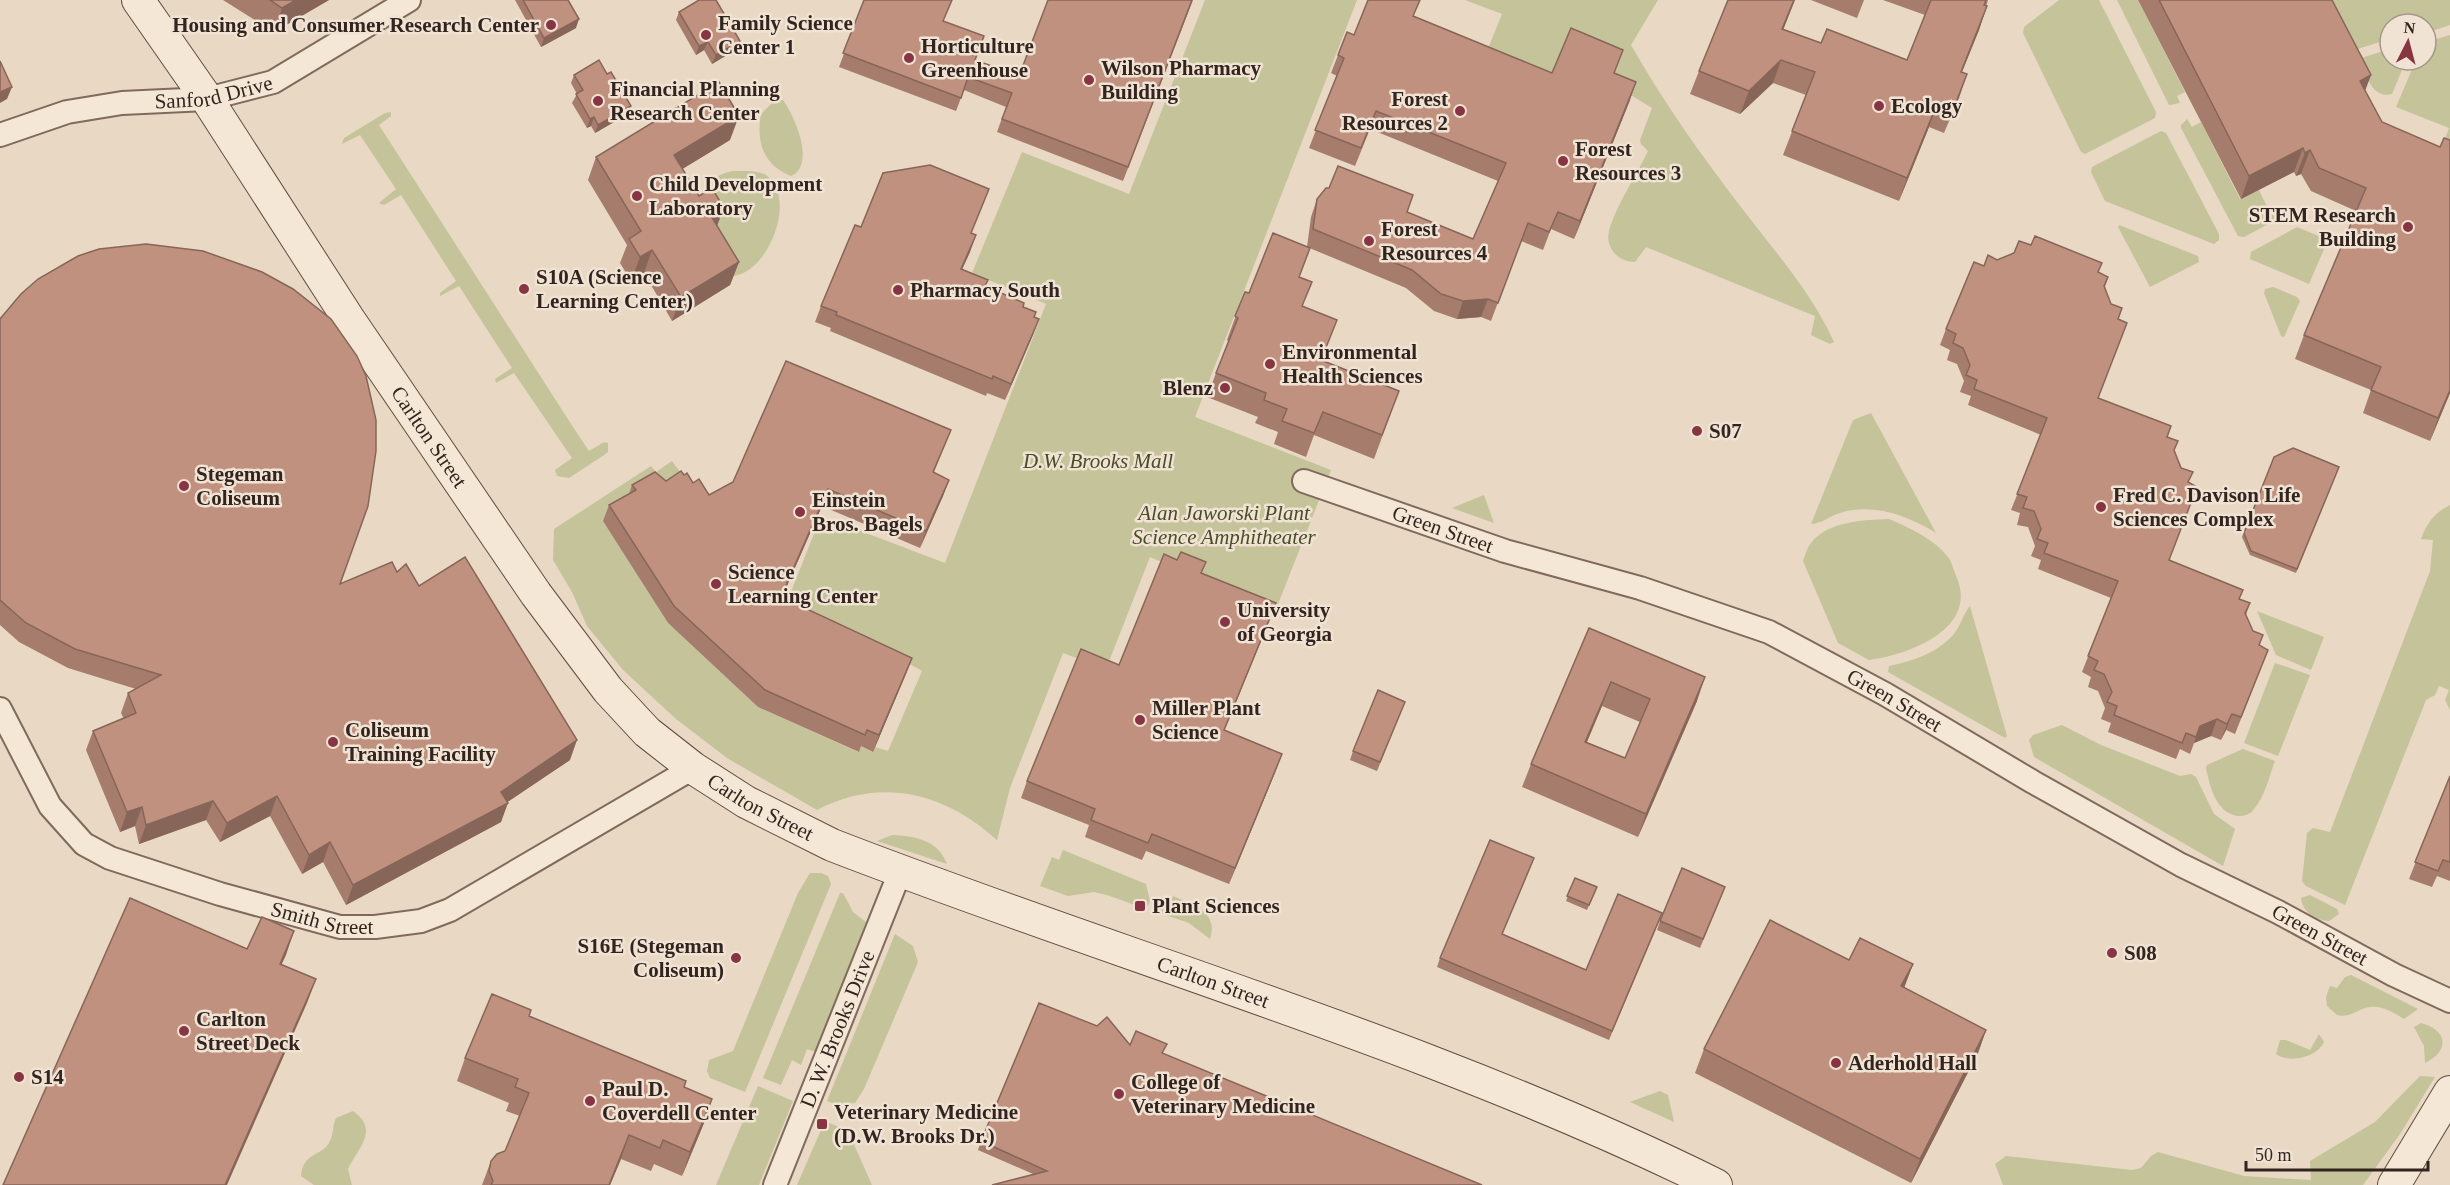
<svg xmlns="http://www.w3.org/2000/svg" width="2450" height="1185" font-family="'Times New Roman',serif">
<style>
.green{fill:#c4c39a}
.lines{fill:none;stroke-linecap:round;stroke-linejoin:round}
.street-casing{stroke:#806a5d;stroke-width:26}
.secondary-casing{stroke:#624c40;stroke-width:34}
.street{stroke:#f4e7d6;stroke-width:22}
.secondary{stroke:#f4e7d6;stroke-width:32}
.wall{fill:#a67d6d;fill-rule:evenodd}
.shaded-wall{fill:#876659}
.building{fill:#c1917f;stroke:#876659;stroke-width:1.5;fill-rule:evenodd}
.poi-dot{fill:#873542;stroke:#f0e3d3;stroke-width:2}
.labels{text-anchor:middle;stroke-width:5;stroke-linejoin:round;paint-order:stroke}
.poi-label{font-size:21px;font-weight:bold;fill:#32251f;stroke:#f0e3d3;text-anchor:start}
.street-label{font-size:21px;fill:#32251f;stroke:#f0e3d3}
.park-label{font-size:21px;font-style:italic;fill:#484c28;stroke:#f0e3d3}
</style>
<rect width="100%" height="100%" fill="#e8d8c4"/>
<g class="green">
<path d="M1205 0H1357L1195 417 1331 470 1278 604 1272 602 1270 607 1150 557 1106 669 1063 653 1010 788 997 840C946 793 881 776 817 810L727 758 676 719 623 670 587 626 572 592 553 560 554 529 651 466 656 472 672 461 688 483 604 521 668 623 758 707 858 752 861 746 872 752 875 747 888 751 922 671 890 653 783 612 821 516 945 563 1046 304 972 273 1022 152 1129 194Z"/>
<path d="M1465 0H1658L1631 45C1664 103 1703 158 1744 211 1776 253 1812 293 1834 342L1830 344 1811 335 1815 316 1646 247 1635 262C1619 262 1605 249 1609 231 1615 208 1637 174 1648 151L1641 144 1640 140 1652 108 1611 83 1551 78 1487 51 1502 14Z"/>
<path d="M2059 0H2099L2156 112 2155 118 2085 154 2081 152 2023 33 2024 27Z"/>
<path d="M2117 0H2138L2185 92 2177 96 2180 103 2169 105Z"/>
<path d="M2328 0H2450V25L2426 33V24H2390V39L2354 50Z"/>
<path d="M2450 35V141L2445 139 2449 128 2396 107 2416 60H2426V42Z"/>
<path d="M2390 49V60H2406L2392 94C2372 99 2367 76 2360 62L2361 58Z"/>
<path d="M775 100H783C795 117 816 165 791 176 763 165 756 142 761 114Z"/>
<path d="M391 112V116L379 125 573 427 589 451 604 442 608 443V452L604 455 569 478 557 476 555 470 572 458 514 373 496 383 495 379 512 368 459 286 440 296V293L456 281 401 195 384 205 379 203 396 189 360 135 342 144 344 138 385 113Z"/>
<path d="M2187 119 2192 127 2201 122 2240 199 2259 190 2270 213 2278 219 2244 237 2238 236 2181 128V125Z"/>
<path d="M2161 131 2166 133 2219 234V240L2214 244 2105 201 2091 172 2092 167Z"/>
<path d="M734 171C743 171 758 170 766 175 799 198 767 278 729 276L704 196C711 180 716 174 734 171Z"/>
<path d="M2119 225 2198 256 2199 262 2150 287 2118 227Z"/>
<path d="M2297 227 2328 240 2309 284 2250 259 2251 252Z"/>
<path d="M2273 287 2297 297 2300 301 2284 337 2281 336 2264 293 2265 289Z"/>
<path d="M1871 413 1936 533C1907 515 1871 502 1837 514 1827 518 1822 523 1811 524L1853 420Z"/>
<path d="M1484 495 1494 523 1452 508Z"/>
<path d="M2450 505V710L2445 700 2449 690 2439 686 2435 695 2426 700 2345 905 2306 886 2302 881 2307 833 2313 828 2330 832 2430 571 2433 540 2421 539C2427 523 2434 513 2450 505Z"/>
<path d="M1889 519C1910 528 1934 539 1948 557 1952 562 1954 572 1957 578 1978 630 1907 655 1869 660L1838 643 1803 561C1805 556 1807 548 1811 543 1828 521 1864 520 1889 519Z"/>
<path d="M1970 606 2007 736 2005 738 1888 672 1889 666C1913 661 1937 653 1953 635 1961 626 1963 614 1970 606Z"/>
<path d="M2257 611 2324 637 2311 670 2276 655Z"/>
<path d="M2275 663 2310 675 2278 756 2244 743Z"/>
<path d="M2062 725 2101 745 2180 776 2191 774 2196 777 2214 814 2235 829 2223 866 2034 757 2029 740 2033 735Z"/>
<path d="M2243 749 2275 761C2269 777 2265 796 2254 809 2250 815 2244 816 2238 816 2216 813 2210 787 2206 768L2207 765Z"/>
<path d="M892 835C915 836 938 840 947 864L877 841Z"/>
<path d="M1063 850 1146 884 1150 901 1146 909 1107 895 1094 892 1068 896 1040 886 1052 857 1059 860Z"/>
<path d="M810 873H821L828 876 831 884 745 1092 710 1078 707 1071 709 1060 733 1051 798 893Z"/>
<path d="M840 893H843L853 912 866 922 816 1052 807 1049 801 1065 792 1060 781 1085 763 1078Z"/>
<path d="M2310 895 2337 909 2339 914 2329 921C2315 920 2303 913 2301 898Z"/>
<path d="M1173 896C1193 905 1219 912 1210 939L1189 923 1157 912 1160 901 1170 905Z"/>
<path d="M895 934 913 946 918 962 864 1089 855 1103 838 1105 827 1101Z"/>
<path d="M2351 975 2418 1009 2404 1019C2390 1010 2376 1002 2360 1010 2351 1014 2347 1017 2337 1015L2327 1006 2326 997 2330 986 2337 988 2345 977Z"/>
<path d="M2421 1023C2448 1030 2450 1051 2425 1063L2424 1046 2414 1027Z"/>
<path d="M2319 1034 2324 1042C2317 1057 2290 1064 2276 1054L2280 1040H2286L2310 1050Z"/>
<path d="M2420 1076 2435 1077 2400 1134 2363 1185H2003L1995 1164 2006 1156 2132 1170 2141 1168 2151 1156 2158 1152 2244 1176 2311 1180 2310 1161 2375 1122Z"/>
<path d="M758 1086 793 1101 759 1185H716Z"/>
<path d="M1660 1091 1668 1095 1674 1122 1630 1102Z"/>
<path d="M353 1111C380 1130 358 1148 348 1169L352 1185H314L301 1176C303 1151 323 1157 330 1141 334 1134 332 1126 336 1118Z"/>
<path d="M825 1121 848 1131 872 1185H797Z"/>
</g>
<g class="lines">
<g class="street-casing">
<g id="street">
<path id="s1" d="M0 135 67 112 122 103 207 99 273 82 409 0"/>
<path id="s2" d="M1304 481 1505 551 1640 588 1769 632 1885 694 2033 782 2181 865 2278 912 2394 975 2450 1001"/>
<path id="s3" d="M0 709 50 806 84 844 110 858 220 894 340 927H375L421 921 450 910 693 768"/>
<path id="s4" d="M775 1185 900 872"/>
</g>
</g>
<g class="secondary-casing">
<g id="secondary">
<path id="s5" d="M138 0 207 99 348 318 536 594 608 690 647 732 693 768 746 802 832 845C1126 959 1433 1045 1716 1185"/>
<path d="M2394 1185 2450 1092"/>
</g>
</g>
<use href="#street" class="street"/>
<use href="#secondary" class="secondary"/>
</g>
<g class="wall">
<path d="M223 0H329L274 32Z"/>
<path d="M515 0H568L576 28 541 47Z"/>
<path d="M864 0 975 60 1019 76 1193 0 1123 181 997 132 1006 107 964 90 956 111 839 67Z"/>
<path d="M1811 0H1864L1857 18Z"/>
<path d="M1883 0H1988L1979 30 1962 72 1967 74 1944 133 1929 127 1899 201 1783 155 1806 95 1773 83 1740 114 1690 94 1699 71 1783 29 1821 43 1907 60 1925 15Z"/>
<path d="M2138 0H2332L2371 75 2365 90 2450 393 2430 441 2363 413 2371 390 2295 359 2304 335 2356 211 2311 191 2301 174 2296 176 2294 172 2241 199Z"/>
<path d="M679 12 740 41 737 49 712 64 704 50 696 55 676 20Z"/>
<path d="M1414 16 1552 73H1615L1630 100 1574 239 1551 229 1543 250 1521 241 1491 321 1481 317 1457 319 1434 311 1406 288 1307 247 1311 217 1317 199 1407 212 1473 239 1498 181 1370 129 1355 166 1309 148 1337 76 1331 73 1338 55 1354 35Z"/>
<path d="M607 74 631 106 628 114 595 133 591 126 587 128 572 103 577 94 571 83 574 75Z"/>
<path d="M730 140 682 169 739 262 730 285 672 321 644 273 631 281 620 263 627 245 588 180 596 157Z"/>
<path d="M989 189 971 234 970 252 962 269 986 286 1023 307 1034 317 1039 319 1005 400 987 393 986 396 830 331 831 328 815 322 821 306 861 227Z"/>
<path d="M2031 245 2102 263 2098 272 2108 277 2105 287 2111 304 2118 319 2127 323 2098 398 2167 437 2189 483 2169 560 2243 590 2239 599 2250 603 2246 615 2259 645 2268 650 2235 734 2226 730 2221 740 2211 736 2194 743 2190 754 2180 749 2176 759 2108 732 2111 723 2101 719 2105 708 2098 691 2088 687 2091 677 2082 672 2111 598 2038 569 2041 560 2031 556 2035 546 2028 527 2017 525 2020 513 2011 510 2041 435 1968 405 1971 396 1960 392 1964 381 1957 364 1947 360 1950 350 1940 345 1946 329 1984 266 2014 253Z"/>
<path d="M1300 277 1302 307 1322 361 1399 391 1374 459 1314 435 1306 457 1274 444 1278 432 1255 423 1258 417 1207 397 1228 341 1227 340 1240 304 1249 293Z"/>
<path d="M0 319 340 584 397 572 419 586 570 760 507 802 501 822 346 905 323 862 302 874 270 816 220 842 206 820 139 844 135 826 120 832 86 750 93 731 124 719 121 713 128 693 136 689 68 668 19 642 0 625Z"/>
<path d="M951 430 934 472 949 480 943 496 920 548 822 506 782 597 912 658 873 752 861 746 859 752 758 707 668 623 603 521 609 505 629 494 632 485 666 481 684 475 709 495Z"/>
<path d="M2274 457 2339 467 2296 573 2250 555 2242 537Z"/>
<path d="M1202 573 1270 619 1224 730 1276 770 1229 884 1146 851 1142 860 1085 837 1089 825 1021 798 1027 781 1119 665Z"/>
<path d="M1589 628 1697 701 1638 837 1522 787 1531 764ZM1602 706 1640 722 1625 758 1587 742Z"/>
<path d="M1405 702 1377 771 1350 760 1353 751Z"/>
<path d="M2450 776V881L2437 876 2432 887 2409 879Z"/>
<path d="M1534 858 1502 934 1586 970 1659 922 1609 1040 1437 967 1440 958Z"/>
<path d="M1575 878 1595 892 1587 910 1566 901Z"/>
<path d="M1722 895 1700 948 1657 930 1660 921Z"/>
<path d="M1849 960 1913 964 1904 988 1986 1030 1978 1053 1911 1183 1695 1073 1704 1049Z"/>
<path d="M529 1016 684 1087 712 1099 704 1123 682 1176 654 1164 651 1171 621 1159 610 1185H482L491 1161 505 1151 520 1116 506 1111 509 1103 457 1081 465 1058Z"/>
<path d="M1163 1054 1482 1185 1033 1174 978 1150 981 1141Z"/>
</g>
<g class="shaded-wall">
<path d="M296 0H329L274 32 282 8Z"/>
<path d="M1794 0H1795L1774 53 1782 29Z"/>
<path d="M1987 6 1979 30 1952 96 1961 72Z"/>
<path d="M579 19 576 28 541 47 544 38Z"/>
<path d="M740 41 737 49 712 64 716 55Z"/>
<path d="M708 42 704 50 696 55 699 46Z"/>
<path d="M1781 60 1773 83 1740 114 1749 91Z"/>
<path d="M1967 74 1959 98 1944 133 1953 110Z"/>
<path d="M2371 75 2362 99 2360 81Z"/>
<path d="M1636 82 1630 100 1574 239 1580 221Z"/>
<path d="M12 87 7 99 0 103V92Z"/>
<path d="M1937 104 1929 127 1899 201 1907 178Z"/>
<path d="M631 106 628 114 595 133 598 125Z"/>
<path d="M739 116 730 140 666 179 674 155Z"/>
<path d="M594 117 591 126 587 128 590 119Z"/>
<path d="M2303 148 2294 172 2241 199 2249 176Z"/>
<path d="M2310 150 2301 174 2296 176 2305 153Z"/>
<path d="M724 208 715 231 711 216Z"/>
<path d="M976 235 970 252 955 285 961 269Z"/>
<path d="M652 250 644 273 631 281 640 257Z"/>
<path d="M739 262 730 285 672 321 681 297Z"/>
<path d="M1488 299 1481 317 1457 319 1463 301Z"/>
<path d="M1039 319 1033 335 1005 400 1011 384Z"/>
<path d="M2450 390V393L2430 441 2438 418Z"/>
<path d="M949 480 943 496 920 548 926 531Z"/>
<path d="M828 489 822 506 775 613 781 597Z"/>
<path d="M1276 603 1270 619 1218 746 1224 730Z"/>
<path d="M912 658 906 674 873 752 879 735Z"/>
<path d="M1705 677 1697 701 1638 837 1646 814Z"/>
<path d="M1611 682 1602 706 1577 765 1585 742Z"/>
<path d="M2232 714 2226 730 2221 740 2227 724Z"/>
<path d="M2217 719 2211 736 2194 743 2190 754 2200 726Z"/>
<path d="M577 740 570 760 503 805 508 803 501 822 346 905 353 885 501 792Z"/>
<path d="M1282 754 1276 770 1229 884 1235 868Z"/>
<path d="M277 796 270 816 220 842 227 823Z"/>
<path d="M213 801 206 820 139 844 146 825Z"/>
<path d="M142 807 135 826 120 832 127 812Z"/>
<path d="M330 842 323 862 302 874 309 855Z"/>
<path d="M294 931 286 955 271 987 280 964Z"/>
<path d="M1913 964 1904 988 1901 986Z"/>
<path d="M316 979 307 1003 227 1185H225Z"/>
<path d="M1986 1030 1978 1053 1911 1183 1920 1159Z"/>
<path d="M712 1099 704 1123 682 1176 690 1152Z"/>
<path d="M629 1135 621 1159 610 1185H609Z"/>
</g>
<g class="building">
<path d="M270 0H296L282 8Z"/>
<path d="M523 0H568L579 19 544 38Z"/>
<path d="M699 0H716L740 41 716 55 708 42 699 46 679 12Z"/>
<path d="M864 0H952L943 21 984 36 975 60 1019 76 1048 0H1192L1128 167 1002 119 1012 93 968 77 961 98 843 53Z"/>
<path d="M1368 0H1420L1413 16 1552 73 1571 28 1623 50 1614 73 1636 82 1580 221 1558 212 1549 232 1528 223 1498 303 1488 299 1463 301 1441 294 1412 270 1313 229 1317 199 1326 188H1329L1338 166 1413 195 1407 212 1473 239 1506 163 1376 111 1361 148 1315 130 1344 58 1338 55 1347 32 1354 35Z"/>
<path d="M1728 0H1794L1782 29 1821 43 1827 29 1907 60 1931 0H1986L1984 5 1987 6 1961 72 1967 74 1953 110 1937 104 1907 178 1792 131 1815 72 1781 60 1749 91 1699 71Z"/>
<path d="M2159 0H2332L2371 75 2360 81 2382 122 2440 147 2444 138 2450 140V390L2438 418 2371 390 2381 367 2304 335 2366 188 2319 168 2310 150 2305 153 2303 148 2249 176Z"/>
<path d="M599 60 607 74 611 72 631 106 598 125 594 117 590 119 576 94 583 90 574 75Z"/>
<path d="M0 61 12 87 0 92Z"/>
<path d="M719 82 739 116 674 155 699 196 712 188 724 208 711 216 739 262 681 297 652 250 640 257 629 239 641 231 596 157Z"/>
<path d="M930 165 989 189 971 233 976 235 961 269 988 280 985 286 1024 303 1023 307 1036 312 1034 317 1039 319 1011 384 993 376 992 379 836 315 837 312 821 306 855 225 861 227 883 173Z"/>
<path d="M1273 233 1310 248 1299 277 1312 282 1302 306 1337 320 1321 360 1399 391 1382 435 1323 412 1314 433 1282 421 1287 409 1264 400 1266 393 1216 373 1238 318 1235 316 1245 292 1249 293Z"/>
<path d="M2035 236 2102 263 2098 272 2108 277 2104 286 2111 304 2122 308 2118 319 2127 323 2098 398 2171 426 2167 437 2178 441 2174 450 2181 468 2193 472 2188 482 2197 487 2169 560 2243 590 2239 599 2250 603 2245 613 2253 631 2263 635 2259 645 2268 650 2241 717 2232 714 2227 724 2217 719 2200 726 2196 737 2186 733 2182 743 2114 715 2117 706 2107 702 2112 692 2104 674 2094 670 2098 661 2088 656 2118 581 2044 553 2048 543 2037 539 2041 529 2034 511 2023 508 2027 497 2017 494 2047 418 1974 389 1977 380 1966 375 1970 365 1963 348 1953 343 1956 334 1946 329 1974 262 1984 266 1988 255 1997 260 2014 253 2019 241 2031 245Z"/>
<path d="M146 244 203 251 262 272 293 289 331 319 357 356 366 376 376 420V451L368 506 340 584 392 562 397 572 406 564 419 586 465 557 577 740 501 792 508 803 353 885 330 842 309 855 277 796 227 823 213 801 146 825 142 807 127 812 93 731 136 713 128 693 161 675 75 649 26 623 0 600V319L21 294 38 279 78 256 99 249Z"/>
<path d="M786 361 951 430 933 472 949 480 926 531 828 489 781 597 912 658 879 735 867 730 865 735 765 690 674 606 609 505 636 490 632 485 655 472 666 481 681 471 684 475 687 473 693 483 699 479 709 495 733 482Z"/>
<path d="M2293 448 2339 467 2297 569 2251 551 2244 533 2274 457Z"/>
<path d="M1181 552 1206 562 1201 573 1276 603 1224 730 1282 754 1235 868 1152 834 1148 843 1091 820 1095 809 1027 781 1081 649 1119 665 1164 554 1177 560Z"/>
<path d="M1589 628 1705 677 1646 814 1531 764ZM1611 682 1650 699 1625 758 1585 742Z"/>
<path d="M1378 690 1405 702 1380 762 1353 751Z"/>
<path d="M2450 776V862L2443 860 2438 871 2415 862Z"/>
<path d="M1490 840 1534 858 1502 934 1586 970 1618 894 1662 913 1612 1031 1440 958Z"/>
<path d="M1682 868 1725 887 1703 939 1660 921Z"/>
<path d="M1575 878 1597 887 1589 905 1567 896Z"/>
<path d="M130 898 247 949 262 917 294 931 280 964 316 979 225 1185H3Z"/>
<path d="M1770 920 1849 960 1860 938 1913 964 1901 986 1986 1030 1920 1159 1704 1049Z"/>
<path d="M492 994 531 1010 529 1016 686 1081 684 1087 712 1099 690 1152 663 1140 660 1148 629 1135 609 1185H491L493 1181 489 1171 491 1161 497 1154 505 1151 529 1093 515 1087 518 1079 465 1058Z"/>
<path d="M1039 1003 1097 1026 1107 1017 1130 1045 1136 1031 1167 1044 1162 1053 1482 1185H992L1047 1171 981 1141Z"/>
</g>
<g class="poi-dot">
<circle cx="551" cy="25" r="6"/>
<circle cx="706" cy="35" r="6"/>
<circle cx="909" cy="58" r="6"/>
<circle cx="1089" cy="80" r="6"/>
<circle cx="598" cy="101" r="6"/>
<circle cx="1879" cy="106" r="6"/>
<circle cx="1460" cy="111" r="6"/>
<circle cx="1563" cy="161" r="6"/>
<circle cx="637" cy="196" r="6"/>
<circle cx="2408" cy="227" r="6"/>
<circle cx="1369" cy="241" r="6"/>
<circle cx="524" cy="289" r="6"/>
<circle cx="898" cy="290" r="6"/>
<circle cx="1270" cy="364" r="6"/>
<circle cx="1225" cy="388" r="6"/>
<circle cx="1697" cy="431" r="6"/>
<circle cx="184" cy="486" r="6"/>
<circle cx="2101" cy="507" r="6"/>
<circle cx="800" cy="512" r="6"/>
<circle cx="716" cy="584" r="6"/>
<circle cx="1225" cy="622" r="6"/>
<circle cx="1140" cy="720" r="6"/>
<circle cx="333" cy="742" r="6"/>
<rect x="1134" y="900" width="12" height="12" rx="3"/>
<circle cx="2112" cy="953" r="6"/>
<circle cx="736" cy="958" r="6"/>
<circle cx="184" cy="1031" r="6"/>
<circle cx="1836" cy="1063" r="6"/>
<circle cx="19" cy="1077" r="6"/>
<circle cx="1119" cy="1094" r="6"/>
<circle cx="590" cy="1101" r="6"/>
<rect x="816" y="1118" width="12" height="12" rx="3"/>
</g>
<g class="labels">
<g class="poi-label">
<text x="718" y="30">Family Science<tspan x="718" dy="24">Center 1</tspan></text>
<text x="539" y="32" text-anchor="end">Housing and Consumer Research Center</text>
<text x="921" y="53">Horticulture<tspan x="921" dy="24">Greenhouse</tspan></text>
<text x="1101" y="75">Wilson Pharmacy<tspan x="1101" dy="24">Building</tspan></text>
<text x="610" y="96">Financial Planning<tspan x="610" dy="24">Research Center</tspan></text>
<text x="1448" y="106" text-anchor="end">Forest<tspan x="1448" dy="24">Resources 2</tspan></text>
<text x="1891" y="113">Ecology</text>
<text x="1575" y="156">Forest<tspan x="1575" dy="24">Resources 3</tspan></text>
<text x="649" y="191">Child Development<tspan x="649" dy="24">Laboratory</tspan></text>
<text x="2396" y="222" text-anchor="end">STEM Research<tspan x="2396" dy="24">Building</tspan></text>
<text x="1381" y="236">Forest<tspan x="1381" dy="24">Resources 4</tspan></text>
<text x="536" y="284">S10A (Science<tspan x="536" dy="24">Learning Center)</tspan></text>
<text x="910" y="297">Pharmacy South</text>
<text x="1282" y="359">Environmental<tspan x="1282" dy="24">Health Sciences</tspan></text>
<text x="1213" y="395" text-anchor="end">Blenz</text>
<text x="1709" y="438">S07</text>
<text x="196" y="481">Stegeman<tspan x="196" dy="24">Coliseum</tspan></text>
<text x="2113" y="502">Fred C. Davison Life<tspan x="2113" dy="24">Sciences Complex</tspan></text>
<text x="812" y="507">Einstein<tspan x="812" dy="24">Bros. Bagels</tspan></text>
<text x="728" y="579">Science<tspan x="728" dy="24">Learning Center</tspan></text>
<text x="1237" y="617">University<tspan x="1237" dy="24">of Georgia</tspan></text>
<text x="1152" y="715">Miller Plant<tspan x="1152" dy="24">Science</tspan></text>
<text x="345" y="737">Coliseum<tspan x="345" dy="24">Training Facility</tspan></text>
<text x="1152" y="913">Plant Sciences</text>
<text x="724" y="953" text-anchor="end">S16E (Stegeman<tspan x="724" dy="24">Coliseum)</tspan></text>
<text x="2124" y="960">S08</text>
<text x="196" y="1026">Carlton<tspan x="196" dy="24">Street Deck</tspan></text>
<text x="1848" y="1070">Aderhold Hall</text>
<text x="31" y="1084">S14</text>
<text x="1131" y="1089">College of<tspan x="1131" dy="24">Veterinary Medicine</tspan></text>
<text x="602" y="1096">Paul D.<tspan x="602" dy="24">Coverdell Center</tspan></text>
<text x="834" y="1119">Veterinary Medicine<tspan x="834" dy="24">(D.W. Brooks Dr.)</tspan></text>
</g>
<g class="street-label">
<text dy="7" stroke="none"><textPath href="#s1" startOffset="219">Sanford Drive</textPath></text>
<text dy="7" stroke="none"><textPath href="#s5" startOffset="525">Carlton Street</textPath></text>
<text dy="7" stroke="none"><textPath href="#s2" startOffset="147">Green Street</textPath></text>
<text dy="7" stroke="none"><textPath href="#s2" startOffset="632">Green Street</textPath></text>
<text dy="7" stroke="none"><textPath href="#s5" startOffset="1029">Carlton Street</textPath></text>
<text dy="7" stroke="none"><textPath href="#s3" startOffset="411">Smith Street</textPath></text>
<text dy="7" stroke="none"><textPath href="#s2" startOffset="1118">Green Street</textPath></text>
<text dy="7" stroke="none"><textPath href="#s5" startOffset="1515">Carlton Street</textPath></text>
<text dy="7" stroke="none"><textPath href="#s4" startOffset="168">D. W. Brooks Drive</textPath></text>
</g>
<g class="park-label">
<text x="1098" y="468">D.W. Brooks Mall</text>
<text x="1224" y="520">Alan Jaworski Plant<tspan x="1224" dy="24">Science Amphitheater</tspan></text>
</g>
</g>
<g transform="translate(2408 42) rotate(6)"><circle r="28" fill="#f0e3d3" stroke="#a4978b" stroke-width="1.5"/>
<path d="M0-4.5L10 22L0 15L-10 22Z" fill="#873542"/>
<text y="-9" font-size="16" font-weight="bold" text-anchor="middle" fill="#32251f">N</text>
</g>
<path d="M2246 1161v9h182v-9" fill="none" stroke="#32251f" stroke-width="3"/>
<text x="2255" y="1161" font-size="18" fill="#32251f" stroke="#f0e3d3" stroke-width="4.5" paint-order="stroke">50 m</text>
</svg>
